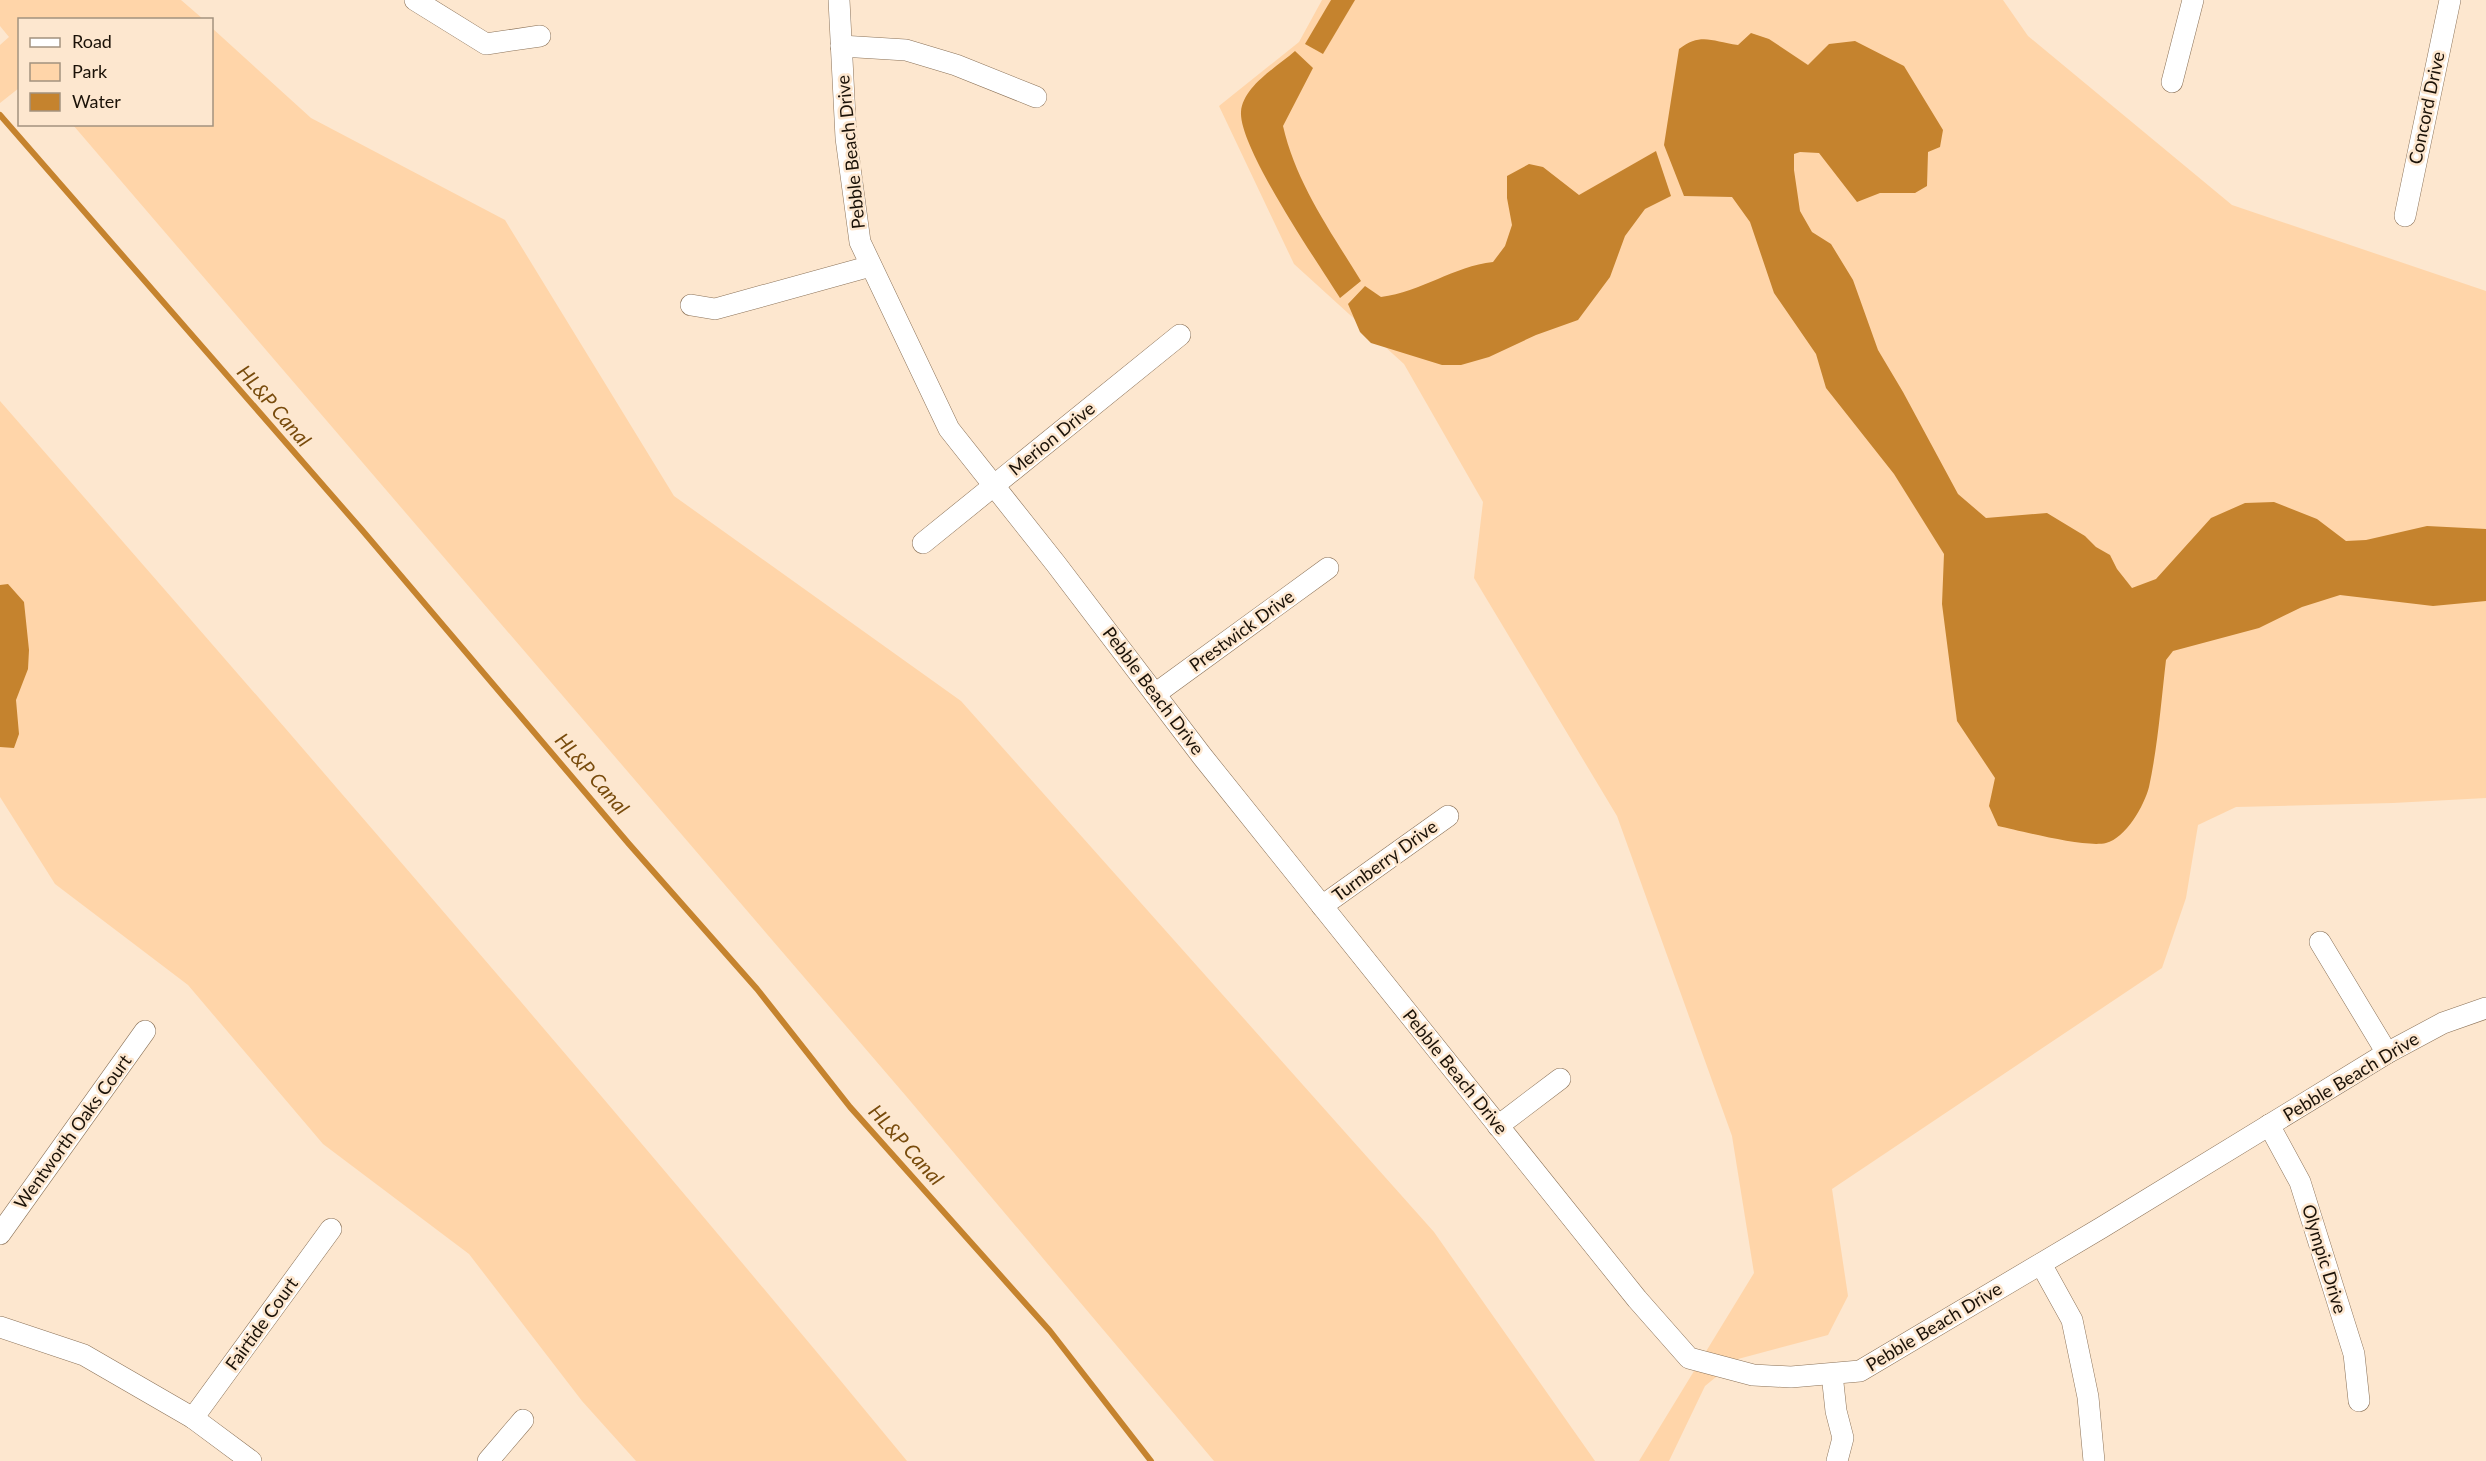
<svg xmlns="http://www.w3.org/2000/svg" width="2486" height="1461" font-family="Lato,sans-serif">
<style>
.green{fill:#ffd5a9}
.water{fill:#c5832e}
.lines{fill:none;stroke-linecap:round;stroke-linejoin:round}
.stream{stroke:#c5832e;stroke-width:6}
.minor-casing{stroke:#8b7258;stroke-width:22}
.minor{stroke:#fff;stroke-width:21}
.labels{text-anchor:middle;stroke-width:5;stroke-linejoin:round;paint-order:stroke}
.street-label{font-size:18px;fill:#1b1208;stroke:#fde7cf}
.water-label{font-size:20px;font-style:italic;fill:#784b0c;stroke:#fde7cf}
</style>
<rect width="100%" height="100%" fill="#fde7cf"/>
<g class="green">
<path d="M0 0H181L203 19 20 20 19 88 0 103V45L9 37 0 26Z"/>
<path d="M1322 0H2003L2028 36 2232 205 2486 291V798L2393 803 2236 807 2198 825 2186 898 2162 968 1832 1189 1848 1296 1828 1335 1738 1359 1705 1386 1669 1461H1639L1754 1273 1732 1136 1617 816 1474 578 1483 502 1404 364 1294 264 1219 106 1299 42Z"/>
<path d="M212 28 311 118 505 220 674 496 961 701 1434 1232 1595 1461H1214L906 1096 73 125 212 124Z"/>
<path d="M0 401C306 751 611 1102 907 1461H636L582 1401 469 1254 323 1144 188 985 55 884 0 797Z"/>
</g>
<g class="water">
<path d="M1331 0H1355L1323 54 1305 44Z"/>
<path d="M1751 33 1769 39 1808 65 1829 44 1855 41 1904 66 1943 130 1940 147 1928 152 1927 186 1915 193H1880L1857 202 1819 153 1800 152 1794 154V170L1800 211 1812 232 1831 244 1853 280 1878 350 1903 392 1958 494 1986 518 2047 513 2085 536 2096 547 2110 555 2117 569 2132 588 2156 579 2211 518 2245 503 2274 502 2317 519 2346 541 2366 540 2427 526 2486 529V601L2433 606 2340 595 2302 607 2259 628 2173 651 2166 660C2161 702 2158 745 2149 787 2144 806 2126 838 2106 843 2085 848 2021 831 1998 826L1989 806 1995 778 1957 721 1942 604 1944 554 1894 474 1826 388 1816 354 1774 293 1750 222 1732 197 1684 196 1664 145 1679 49C1702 32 1712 42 1738 45Z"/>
<path d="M1295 51 1313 68 1283 126C1296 183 1331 232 1361 281L1340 298C1318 263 1239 148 1241 112 1243 86 1277 67 1295 51Z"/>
<path d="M1656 151 1671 196 1645 209 1625 236 1610 277 1578 320 1536 335 1489 357 1461 365H1442L1371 343 1360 332 1348 304 1365 286 1381 297C1421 292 1454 266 1493 262L1505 246 1512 225 1507 198V176L1529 164 1543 167 1579 195Z"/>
<path d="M8 584 24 602 29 650 28 669 16 700 19 734 14 748 0 747V585Z"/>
</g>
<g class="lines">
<path class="stream" d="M0 115 362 530 629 844 757 989 850 1107 1050 1331 1151 1461"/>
<g class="minor-casing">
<g id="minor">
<path d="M415 0 486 44 540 36"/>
<path d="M839 0 846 138 860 242 949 429 1056 564 1202 756 1637 1299 1689 1358 1753 1375 1791 1377 1860 1371 2101 1228 2387 1053 2443 1023 2486 1008"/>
<path d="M841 46 906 50 956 65 1036 97"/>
<path d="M2172 82 2193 0"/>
<path d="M2405 216 2450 0"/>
<path d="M691 305 715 309 871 266"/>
<path d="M923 543 1180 335"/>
<path d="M1155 694 1328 568"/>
<path d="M1322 906 1448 816"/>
<path d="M2320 942 2387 1053"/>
<path d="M2269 1125 2300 1182 2354 1354 2359 1401"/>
<path d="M1498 1126 1560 1079"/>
<path d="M0 1234 145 1031"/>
<path d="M2041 1264 2072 1320 2088 1397 2094 1461"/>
<path d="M0 1327 84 1355 193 1418 251 1461"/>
<path d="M1832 1374 1836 1411 1843 1438 1837 1461"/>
<path d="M193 1418 331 1229"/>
<path d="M488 1461 523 1420"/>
</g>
</g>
<use href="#minor" class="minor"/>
</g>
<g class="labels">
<g class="street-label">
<text transform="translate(2427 108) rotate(-78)" y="6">Concord Drive</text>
<text transform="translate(851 152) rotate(-96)" y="6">Pebble Beach Drive</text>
<text transform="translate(1052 439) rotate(-39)" y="6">Merion Drive</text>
<text transform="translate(1242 631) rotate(-36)" y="6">Prestwick Drive</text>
<text transform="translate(1153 691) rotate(53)" y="6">Pebble Beach Drive</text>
<text transform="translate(1385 861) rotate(-36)" y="6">Turnberry Drive</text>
<text transform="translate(1455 1072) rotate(51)" y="6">Pebble Beach Drive</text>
<text transform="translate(2351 1077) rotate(-31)" y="6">Pebble Beach Drive</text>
<text transform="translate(73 1132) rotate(-54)" y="6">Wentworth Oaks Court</text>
<text transform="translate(2324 1259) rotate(73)" y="6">Olympic Drive</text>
<text transform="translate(262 1324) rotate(-54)" y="6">Fairtide Court</text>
<text transform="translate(1934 1327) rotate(-31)" y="6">Pebble Beach Drive</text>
</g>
<g class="water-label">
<text transform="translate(274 406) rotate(49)" y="7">HL&amp;P Canal</text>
<text transform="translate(592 774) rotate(49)" y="7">HL&amp;P Canal</text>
<text transform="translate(906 1145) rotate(48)" y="7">HL&amp;P Canal</text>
</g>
</g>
<rect x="18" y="18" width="195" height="108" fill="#fde7cf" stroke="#a3927f" stroke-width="1.5"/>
<rect x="30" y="38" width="30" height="9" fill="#ffffff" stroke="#a3927f" stroke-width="1.5"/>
<text x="72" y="48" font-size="18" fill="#1b1208">Road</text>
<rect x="30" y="63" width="30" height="18" fill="#ffd5a9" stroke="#a3927f" stroke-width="1.5"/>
<text x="72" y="78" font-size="18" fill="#1b1208">Park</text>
<rect x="30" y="93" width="30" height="18" fill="#c5832e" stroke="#a3927f" stroke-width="1.5"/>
<text x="72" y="108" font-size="18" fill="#1b1208">Water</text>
</svg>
